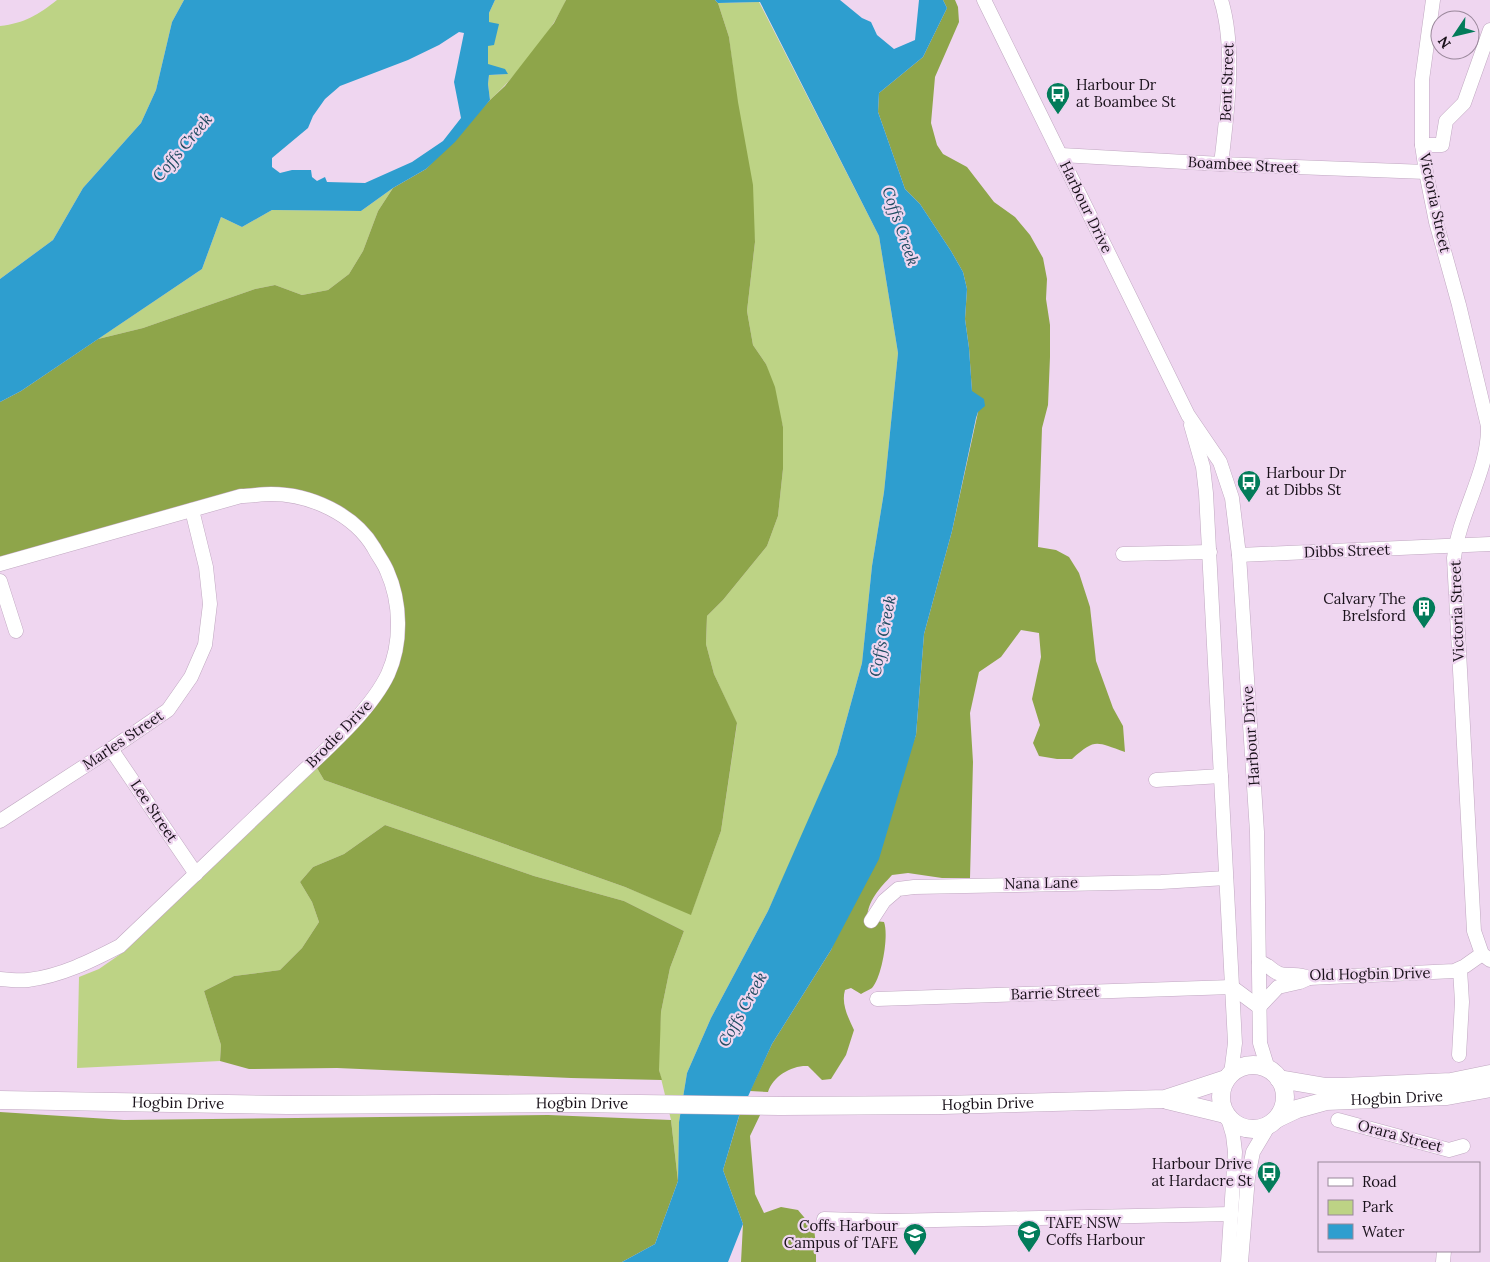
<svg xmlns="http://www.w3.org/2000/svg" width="1490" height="1262" font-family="Lora,serif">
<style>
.green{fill:#bdd385}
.forest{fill:#8ea54a}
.water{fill:#2e9ecf;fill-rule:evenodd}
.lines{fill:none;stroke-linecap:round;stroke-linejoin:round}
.minor-casing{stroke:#c0a8c1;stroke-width:15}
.major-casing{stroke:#c0a8c1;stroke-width:19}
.minor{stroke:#fff;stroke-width:14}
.major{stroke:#fff;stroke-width:18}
.labels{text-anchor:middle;stroke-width:4.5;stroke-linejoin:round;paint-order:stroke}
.street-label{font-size:15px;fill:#19111a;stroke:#efd6f0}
.poi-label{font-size:15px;fill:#19111a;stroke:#efd6f0;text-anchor:start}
.water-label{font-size:16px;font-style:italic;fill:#204c61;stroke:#efd6f0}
</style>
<rect width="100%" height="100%" fill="#efd6f0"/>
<g class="green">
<path d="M57 0H184L172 22 156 90 141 123 83 188 53 240 0 279V26C25 23 38 15 57 0Z"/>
<path d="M495 0H566C552 32 516 76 490 100L488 84 489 75 507 74 488 65V46L498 25 489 23V13Z"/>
<path d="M759 2 879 236 898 353 884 492 872 566 862 663 837 754 799 843 768 911 711 1018 687 1073 679 1122 678 1181 671 1120 659 1070V1045L661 1012 670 968 684 931 624 901 534 876 385 825 344 854 313 867 300 882 312 902 319 922 302 948 280 970 234 976 204 991 221 1045 220 1061 77 1068 79 977 99 969 122 953 317 768 324 780 625 887 691 914 721 831 737 724 714 674 706 644 707 616 723 600 767 546 778 516 783 469V427L766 364 753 345 747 311 755 242 729 37 718 3Z"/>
<path d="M393 188 378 211 363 251 349 274 328 290 302 295 275 285 255 289 143 328 98 339 202 269 221 217 242 227 272 210 361 211Z"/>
</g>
<g class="forest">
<path d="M566 0H715L718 3 729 37 738 102 753 185 755 242 747 311 753 345 766 364 775 387 783 427V469L778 516 767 546 723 600 707 616 706 644 714 674 737 723 721 831 691 915 625 887 324 780 317 768 353 722 395 656 387 571 340 513 272 494 0 564V402L21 391 98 339 143 328 255 289 275 285 302 295 328 290 349 274 363 251 378 211 393 188 426 169 490 100 505 86 554 23Z"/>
<path d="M943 0H955L958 7 959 22 935 77 931 123 937 145 943 154 967 167 994 202 1015 217 1030 235 1043 258 1047 279 1046 299 1050 325V357L1048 405 1042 428 1038 547 1056 550 1069 557 1079 573 1090 607 1096 661 1113 708 1123 726 1125 752C1095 742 1096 738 1072 759H1057L1039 756 1033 743 1040 725 1032 699 1041 657 1039 633 1021 630 1001 657 979 672 970 713 973 762 970 878H942L908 873 892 875C880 888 867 901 867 920L884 922C889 935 882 977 872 988 869 990 864 992 861 994L851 988 845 990C841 1004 848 1017 854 1030L846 1055 831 1079 822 1080 808 1066C792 1065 773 1076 768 1092L750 1091 772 1044 831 950 916 735 924 634 952 531 978 412 979 397 972 392 969 348 965 319 967 289 963 272 951 251 920 204 905 189 878 112 879 93 923 57 947 8Z"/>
<path d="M385 825 534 876 624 901 684 931 670 968 661 1012 659 1070 662 1080 571 1078 337 1068 249 1069 220 1061 221 1045 204 991 234 976 280 970 302 948 319 922 312 902 300 882 313 867 344 854Z"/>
<path d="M0 1112 124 1120 548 1115 671 1120 678 1181 655 1244 622 1262H0Z"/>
<path d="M740 1113H761L750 1136 755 1194 764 1213 781 1207 798 1210 814 1229 816 1245V1262H741L743 1224 723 1170Z"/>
</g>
<g class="water">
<path d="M184 0H495L489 13V22L499 24 494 45 488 46V64L505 69 508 74 489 75 488 84 490 100 455 142 426 169 393 188 361 211 272 210 242 227 221 217 202 269 21 391 0 402V279L53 240 83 188 141 123 156 90 172 22ZM459 32 464 33 454 82 461 118 443 141 412 162 365 183 327 182 325 177 317 181 312 177 311 170H292L280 173 272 167V158L308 128 313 116 325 99 340 86 408 60 439 45Z"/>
<path d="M715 0H840L862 18 871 22 877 35 894 49 915 40 919 0H943L947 8 923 57 879 93 878 112 905 189 920 204 951 251 963 272 967 289 965 319 969 348 972 391 984 399 985 406 978 412 976 418 952 531 924 634 916 735 879 859 831 950 772 1044 739 1116 723 1170 743 1224 728 1262H622L655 1244 678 1181 679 1122 687 1073 711 1018 768 911 837 754 862 663 872 566 884 492 898 353 879 236 760 2 718 3Z"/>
</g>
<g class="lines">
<g class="minor-casing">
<g id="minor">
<path d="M984 0 1188 415 1220 462 1232 498 1239 555 1257 832 1260 1043 1268 1069"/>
<path d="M1221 0C1236 48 1227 115 1221 164"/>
<path d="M1433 0 1422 80V145L1426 172 1436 222 1459 305 1488 426C1489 471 1459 513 1454 558L1474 931 1482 954 1490 960"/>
<path d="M1422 145H1442L1446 121 1464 103 1490 30"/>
<path d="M1061 155 1221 164 1426 172"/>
<path d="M1191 425 1203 467 1206 493 1235 1043 1231 1074"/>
<path d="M1123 554 1210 552"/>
<path d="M1239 555 1490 544"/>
<path d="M0 564 241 496C251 496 261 494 271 494 310 494 354 514 374 548 378 556 384 563 387 571 401 602 402 643 388 674 370 712 323 752 293 781 235 836 178 891 120 946 91 961 61 976 28 980 19 981 9 980 0 979"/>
<path d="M0 581 16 631"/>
<path d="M111 749 196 874"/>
<path d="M1156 780 1221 776"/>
<path d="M0 821 111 749 168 710 191 677 205 645 210 604 206 567 192 510"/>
<path d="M871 921 884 901 898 889 914 887 1161 882 1226 878"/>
<path d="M1259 962C1271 965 1269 970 1280 974 1290 977 1296 972 1309 978L1454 971 1465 966 1482 954"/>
<path d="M877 999 1232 987 1259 1007"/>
<path d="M1259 1007 1278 987 1300 982 1309 978"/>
<path d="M1459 1055 1462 1002 1460 969"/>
<path d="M1228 1118 1233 1135 1235 1152 1228 1262"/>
<path d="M1338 1120 1449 1150 1463 1146"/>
<path d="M824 1219 890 1221 1231 1214"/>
<path d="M1241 1262 1248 1177 1253 1152 1269 1125"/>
<path d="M1443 1262 1444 1251"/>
</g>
</g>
<g class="major-casing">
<g id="major">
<circle cx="1253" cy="1097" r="32"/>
<path d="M1279 1079 1326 1087H1342L1451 1082 1490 1074"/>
<path id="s1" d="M0 1100 288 1105 570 1103 780 1106 943 1105 1165 1099 1226 1079"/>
<path d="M1167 1100 1225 1114"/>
<path id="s2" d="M1278 1118 1297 1109 1326 1101 1447 1096 1490 1088"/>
</g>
</g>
<use href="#minor" class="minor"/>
<use href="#major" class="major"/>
</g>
<defs>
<g id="bus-pin" transform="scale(1.25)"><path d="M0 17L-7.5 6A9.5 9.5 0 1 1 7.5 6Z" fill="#037c5a" stroke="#efd6f0"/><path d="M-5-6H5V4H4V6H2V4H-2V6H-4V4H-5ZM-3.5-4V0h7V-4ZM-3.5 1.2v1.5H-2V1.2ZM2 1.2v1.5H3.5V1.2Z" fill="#fff"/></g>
<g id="building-pin" transform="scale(1.25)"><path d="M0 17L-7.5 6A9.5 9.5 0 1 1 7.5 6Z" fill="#037c5a" stroke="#efd6f0"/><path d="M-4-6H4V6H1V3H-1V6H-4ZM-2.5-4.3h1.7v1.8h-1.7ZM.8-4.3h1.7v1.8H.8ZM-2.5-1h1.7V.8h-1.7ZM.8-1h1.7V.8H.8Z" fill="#fff"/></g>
<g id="university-pin" transform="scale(1.25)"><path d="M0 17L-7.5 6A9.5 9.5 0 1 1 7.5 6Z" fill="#037c5a" stroke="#efd6f0"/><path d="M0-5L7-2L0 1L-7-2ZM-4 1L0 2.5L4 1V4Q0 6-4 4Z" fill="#fff"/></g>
</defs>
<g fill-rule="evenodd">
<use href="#bus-pin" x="1058" y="94"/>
<use href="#bus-pin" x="1249" y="482"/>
<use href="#building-pin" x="1424" y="608"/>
<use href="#bus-pin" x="1269" y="1173"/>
<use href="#university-pin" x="1029" y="1232"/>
<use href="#university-pin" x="915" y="1235"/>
</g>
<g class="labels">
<g class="street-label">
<text transform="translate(1227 82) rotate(-88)" y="5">Bent Street</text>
<text transform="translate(1243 165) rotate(3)" y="5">Boambee Street</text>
<text transform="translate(1435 203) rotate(78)" y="5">Victoria Street</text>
<text transform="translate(1086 207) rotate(64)" y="5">Harbour Drive</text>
<text transform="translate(1347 551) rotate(-2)" y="5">Dibbs Street</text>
<text transform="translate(1457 611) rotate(-92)" y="5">Victoria Street</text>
<text transform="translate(339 734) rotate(-46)" y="5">Brodie Drive</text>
<text transform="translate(1251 736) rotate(-94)" y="5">Harbour Drive</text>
<text transform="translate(123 740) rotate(-34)" y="5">Marles Street</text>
<text transform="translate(154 811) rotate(56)" y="5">Lee Street</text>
<text transform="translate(1041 883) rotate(-1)" y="5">Nana Lane</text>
<text transform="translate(1370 974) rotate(-1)" y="5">Old Hogbin Drive</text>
<text transform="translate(1055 993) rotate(-2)" y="5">Barrie Street</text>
<text dy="5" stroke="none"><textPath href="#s2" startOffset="122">Hogbin Drive</textPath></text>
<text dy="5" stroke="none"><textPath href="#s1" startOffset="178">Hogbin Drive</textPath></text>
<text dy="5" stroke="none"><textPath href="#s1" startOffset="582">Hogbin Drive</textPath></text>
<text dy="5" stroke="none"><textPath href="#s1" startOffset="988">Hogbin Drive</textPath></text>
<text transform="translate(1400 1136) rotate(15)" y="5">Orara Street</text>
</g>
<g class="poi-label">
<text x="1076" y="90">Harbour Dr<tspan x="1076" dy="17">at Boambee St</tspan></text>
<text x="1266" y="478">Harbour Dr<tspan x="1266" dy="17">at Dibbs St</tspan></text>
<text x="1406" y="604" text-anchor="end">Calvary The<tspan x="1406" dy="17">Brelsford</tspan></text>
<text x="1252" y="1169" text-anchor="end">Harbour Drive<tspan x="1252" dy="17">at Hardacre St</tspan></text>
<text x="1046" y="1228">TAFE NSW<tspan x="1046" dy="17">Coffs Harbour</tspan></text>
<text x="898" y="1231" text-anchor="end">Coffs Harbour<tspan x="898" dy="17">Campus of TAFE</tspan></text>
</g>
<g class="water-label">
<text transform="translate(182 147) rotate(-50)" y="6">Coffs Creek</text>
<text transform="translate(901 226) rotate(71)" y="6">Coffs Creek</text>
<text transform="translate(882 636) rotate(-79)" y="6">Coffs Creek</text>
<text transform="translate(742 1009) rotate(-61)" y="6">Coffs Creek</text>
</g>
</g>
<rect x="1318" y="1162" width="162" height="90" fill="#efd6f0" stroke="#99879a"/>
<rect x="1328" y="1178" width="25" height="8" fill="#ffffff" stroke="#99879a"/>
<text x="1362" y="1187" font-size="15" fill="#19111a">Road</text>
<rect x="1328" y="1200" width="25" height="15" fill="#bdd385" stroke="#99879a"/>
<text x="1362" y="1212" font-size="15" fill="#19111a">Park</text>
<rect x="1328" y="1224" width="25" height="15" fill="#2e9ecf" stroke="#99879a"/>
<text x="1362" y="1237" font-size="15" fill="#19111a">Water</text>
<g transform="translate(1455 35) rotate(235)"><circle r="24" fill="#efd6f0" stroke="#99879a"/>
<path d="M0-4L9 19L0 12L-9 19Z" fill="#037c5a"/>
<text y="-8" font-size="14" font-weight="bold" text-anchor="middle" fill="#19111a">N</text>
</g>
</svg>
